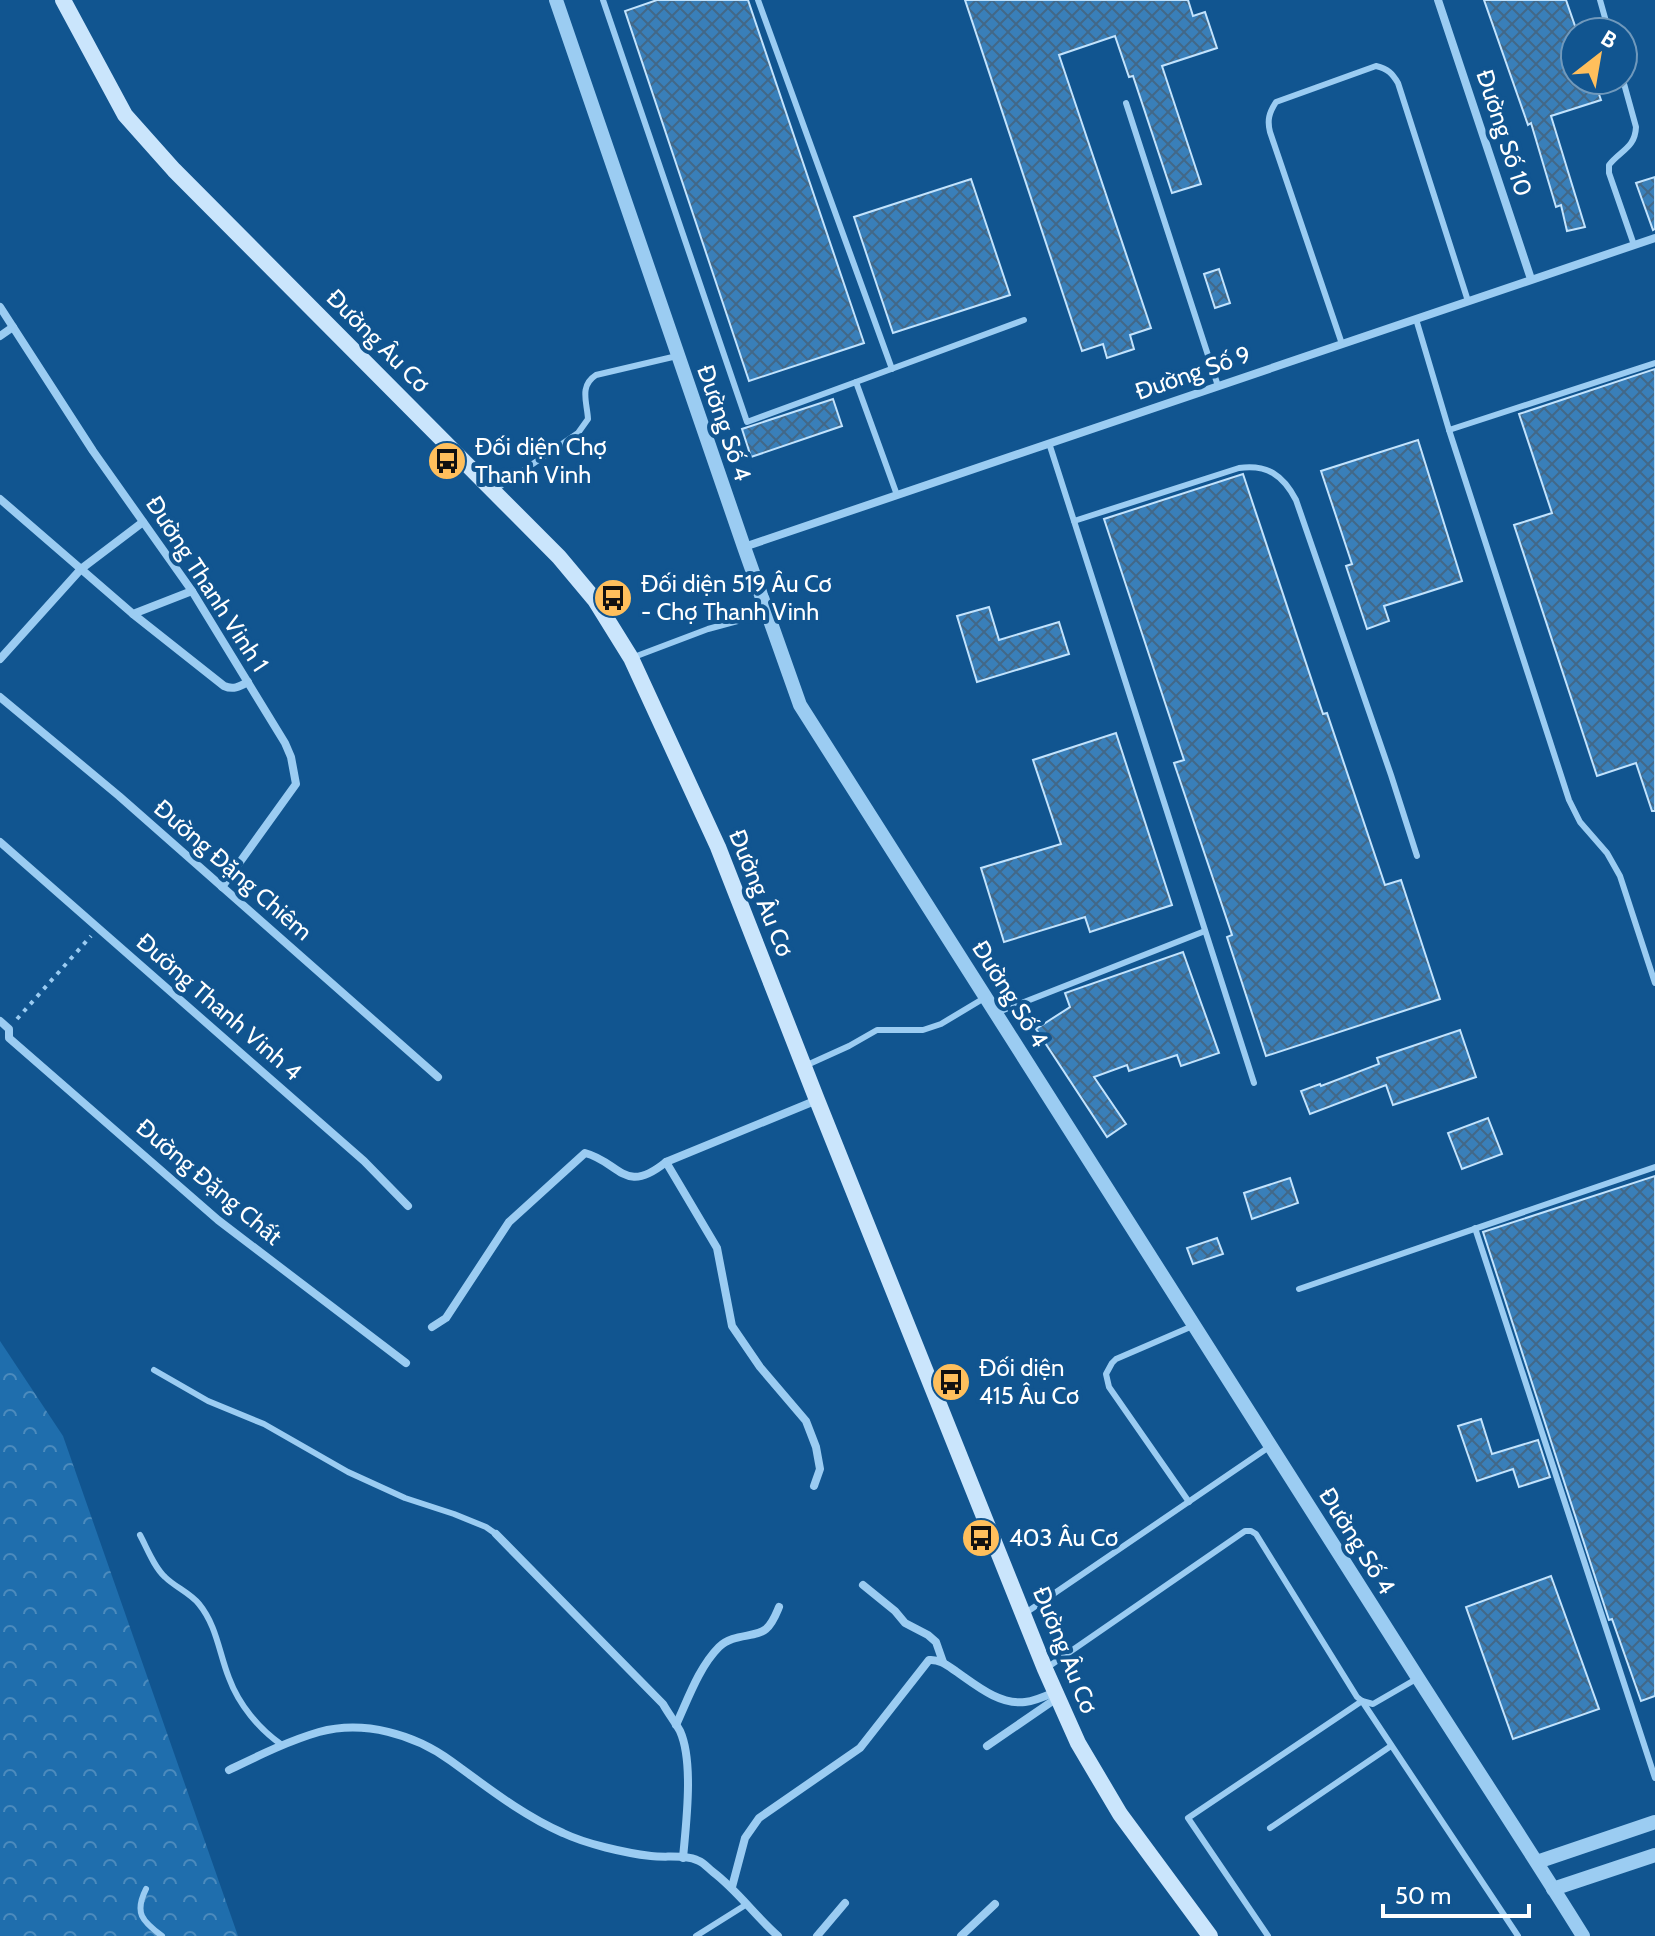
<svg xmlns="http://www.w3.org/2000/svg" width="1655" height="1936" font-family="Cabin,sans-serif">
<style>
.forest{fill:url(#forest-crowns)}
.building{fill:url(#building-cross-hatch);stroke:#c2e3fd;stroke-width:2}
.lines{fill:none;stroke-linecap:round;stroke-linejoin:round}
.path{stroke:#9bccf2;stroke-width:4;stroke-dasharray:4 6;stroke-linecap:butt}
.service{stroke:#9bccf2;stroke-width:6}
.minor{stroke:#9bccf2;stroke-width:8}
.tertiary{stroke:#9bccf2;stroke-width:14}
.secondary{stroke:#cae5fc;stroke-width:16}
.labels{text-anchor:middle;stroke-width:8;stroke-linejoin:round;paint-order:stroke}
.street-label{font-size:24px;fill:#fff;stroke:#115590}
.poi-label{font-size:24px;fill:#fff;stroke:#115590;text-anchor:start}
</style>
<defs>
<pattern id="forest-crowns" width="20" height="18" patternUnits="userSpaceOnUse" patternTransform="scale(2)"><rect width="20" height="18" fill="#1f6ead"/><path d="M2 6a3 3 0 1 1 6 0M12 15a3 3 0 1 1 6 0" fill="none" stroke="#4c8bbd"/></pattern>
<pattern id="building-cross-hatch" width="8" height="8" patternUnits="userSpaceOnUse" patternTransform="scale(2)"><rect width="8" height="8" fill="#397fb9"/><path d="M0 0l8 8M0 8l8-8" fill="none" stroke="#426888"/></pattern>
</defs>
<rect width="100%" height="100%" fill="#115590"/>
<path class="forest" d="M0 1341 63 1436 238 1936H0Z"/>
<g class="building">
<path d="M657 0H748L864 343 749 381 625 11Z"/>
<path d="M965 0H1188L1193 16 1205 12 1217 48 1162 66 1201 184 1172 193 1133 76 1129 77 1115 36 1059 55 1151 328 1130 335 1134 349 1107 358 1103 344 1082 351Z"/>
<path d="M1484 0H1566L1575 26V80H1594L1601 100 1551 116 1585 227 1567 231 1561 205 1556 207 1531 123 1528 125Z"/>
<path d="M1655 177V229L1653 230 1636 183Z"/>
<path d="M971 179 1010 295 893 333 854 217Z"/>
<path d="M1219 269 1230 303 1215 308 1204 274Z"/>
<path d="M1655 369V811H1652L1636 763 1597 776 1514 525 1552 513 1519 414Z"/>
<path d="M833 399 842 426 751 457 742 429Z"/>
<path d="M1418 440 1462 581 1384 606 1389 621 1367 629 1346 566 1352 564 1321 471Z"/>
<path d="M1243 474 1323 714 1327 713 1385 885 1401 880 1440 999 1266 1056 1227 937 1232 935 1174 763 1184 760 1104 519Z"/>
<path d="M989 607 999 640 1059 622 1069 654 977 682 957 616Z"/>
<path d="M1116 733 1172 905 1090 932 1085 917 1004 942 981 868 1061 844 1033 760Z"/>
<path d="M1183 952 1219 1053 1181 1066 1177 1055 1129 1071 1127 1065 1094 1077 1126 1124 1107 1137 1036 1029 1070 1007 1065 993Z"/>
<path d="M1460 1030 1476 1077 1393 1105 1386 1085 1310 1114 1301 1091 1320 1084 1321 1086 1379 1064 1377 1058Z"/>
<path d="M1488 1118 1502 1154 1462 1169 1448 1133Z"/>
<path d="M1655 1176V1696L1641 1701 1612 1619 1609 1620 1483 1232Z"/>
<path d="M1290 1178 1298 1203 1252 1219 1244 1193Z"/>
<path d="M1217 1238 1223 1254 1193 1264 1187 1248Z"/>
<path d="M1481 1419 1492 1454 1538 1440 1550 1477 1519 1487 1513 1469 1477 1481 1458 1426Z"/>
<path d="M1551 1576 1599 1709 1513 1739 1466 1607Z"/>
</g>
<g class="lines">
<path class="path" d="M17 1019 91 936"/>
<g class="service">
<path d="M603 0 747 422 856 382 897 495"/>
<path d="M758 0 892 369"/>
<path d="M1600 0 1609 32"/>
<path d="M1623 80 1636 127C1635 148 1621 150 1609 165V173L1634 245"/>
<path d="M1126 103 1218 386"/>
<path d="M1416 319 1449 430 1569 800 1580 822 1607 853 1620 876 1655 983"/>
<path d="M1342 344 1270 132C1267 120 1269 113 1276 102L1376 66C1388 69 1392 73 1398 83L1468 301"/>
<path d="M856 382 1024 320"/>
<path d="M1449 430 1655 363"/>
<path d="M1049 443 1254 1083"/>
<path d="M496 489 578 433 588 419C587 402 579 386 596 375L677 356"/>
<path d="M1074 521 1239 468C1267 464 1283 475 1296 500L1391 775 1417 856"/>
<path d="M634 657 708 629 767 613"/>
<path d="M996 1013 1205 931"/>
<path d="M807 1065 849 1046 877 1030H923L941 1024 986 997"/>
<path d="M1475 1228 1655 1778"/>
<path d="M1299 1289 1655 1167"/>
<path d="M154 1370 208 1401 264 1424 348 1472 405 1498 454 1514 486 1527 496 1534"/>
<path d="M1189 1502 1109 1387 1106 1374 1112 1363 1116 1359 1195 1325"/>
<path d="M140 1535C147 1548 154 1567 165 1577 175 1587 190 1593 199 1604 217 1626 219 1653 229 1678 239 1705 259 1729 282 1745"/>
<path d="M1024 1614 1269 1447"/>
<path d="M1048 1667 1245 1531H1251L1256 1534 1357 1697 1362 1701 1373 1704 1418 1678"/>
<path d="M1270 1828 1391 1746"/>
<path d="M146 1889C134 1913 142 1921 162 1936"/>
<path d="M696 1936 747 1904"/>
<path d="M1268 1936 1188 1818 1362 1701 1518 1936"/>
</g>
<g class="minor">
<path d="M1438 0 1531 279"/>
<path d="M0 307 93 451 192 591 285 743 291 757 296 784 222 887"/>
<path d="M0 336 13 327"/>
<path d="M0 499 133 614 192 591"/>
<path d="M744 547 1655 238"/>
<path d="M133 614 224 686C233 690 239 687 248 682"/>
<path d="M0 659 81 569 143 522"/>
<path d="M0 697 119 796 438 1077"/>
<path d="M0 842 364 1161 408 1206"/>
<path d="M0 1021 9 1029V1038L218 1220 406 1363"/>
<path d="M666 1162 717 1248 732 1326 760 1367 806 1421 816 1447 820 1469 814 1486"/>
<path d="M432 1327 446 1318 509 1222 585 1153C620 1162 624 1196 666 1162L817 1100"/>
<path d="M496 1534 663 1704C668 1713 675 1722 680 1731 694 1762 686 1824 683 1858"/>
<path d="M863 1585 895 1611 905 1623 928 1635 936 1642 943 1662"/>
<path d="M676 1725C688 1699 699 1667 719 1647 733 1633 756 1638 766 1629 773 1623 776 1614 779 1607"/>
<path d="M987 1746 1057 1698"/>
<path d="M229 1770C258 1756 288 1741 319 1732 364 1720 414 1734 451 1761 487 1787 522 1815 563 1833 586 1844 625 1853 651 1856 666 1858 685 1854 699 1861 704 1863 709 1869 713 1872 738 1891 755 1916 778 1936"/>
<path d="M732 1887 745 1838 759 1818 860 1748 929 1660C940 1659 948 1666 957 1672 977 1686 1000 1705 1025 1702 1035 1701 1046 1696 1055 1692"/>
<path d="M817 1936 845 1903"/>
<path d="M961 1936 995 1904"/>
</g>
<g class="tertiary">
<path d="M556 0 744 547 800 705 1418 1678C1473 1764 1529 1849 1583 1936"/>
<path d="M1537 1862 1655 1822"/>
<path d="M1553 1889 1655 1855"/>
</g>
<path class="secondary" d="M63 0 125 115 174 170 559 557 595 600 631 658 718 847 817 1100 1045 1669 1078 1743 1120 1814 1210 1936"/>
</g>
<defs>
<g id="bus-disc" transform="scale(2)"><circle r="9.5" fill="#ffbf5c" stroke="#115590"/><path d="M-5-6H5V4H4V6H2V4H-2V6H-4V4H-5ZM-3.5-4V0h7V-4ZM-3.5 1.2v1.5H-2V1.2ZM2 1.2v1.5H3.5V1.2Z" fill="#111"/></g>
</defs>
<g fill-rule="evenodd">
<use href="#bus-disc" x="447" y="461"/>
<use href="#bus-disc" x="613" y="598"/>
<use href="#bus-disc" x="951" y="1382"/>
<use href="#bus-disc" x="981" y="1538"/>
</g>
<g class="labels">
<g class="street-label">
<text transform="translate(1504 133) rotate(72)" y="8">Đường Số 10</text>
<text transform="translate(378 341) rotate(45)" y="8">Đường Âu Cơ</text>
<text transform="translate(1193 373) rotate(-19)" y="8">Đường Số 9</text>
<text transform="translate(724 423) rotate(71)" y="8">Đường Số 4</text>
<text transform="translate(207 584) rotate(57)" y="8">Đường Thanh Vinh 1</text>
<text transform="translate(233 870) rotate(41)" y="8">Đường Đặng Chiêm</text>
<text transform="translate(761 893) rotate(68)" y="8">Đường Âu Cơ</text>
<text transform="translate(1010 994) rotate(58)" y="8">Đường Số 4</text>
<text transform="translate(219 1007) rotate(41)" y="8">Đường Thanh Vinh 4</text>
<text transform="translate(209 1182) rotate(40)" y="8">Đường Đặng Chất</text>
<text transform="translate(1357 1541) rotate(58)" y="8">Đường Số 4</text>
<text transform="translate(1065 1650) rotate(68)" y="8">Đường Âu Cơ</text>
</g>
<g class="poi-label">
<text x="475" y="455">Đối diện Chợ<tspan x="475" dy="28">Thanh Vinh</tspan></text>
<text x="641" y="592">Đối diện 519 Âu Cơ<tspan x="641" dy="28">- Chợ Thanh Vinh</tspan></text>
<text x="979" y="1376">Đối diện<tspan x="979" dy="28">415 Âu Cơ</tspan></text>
<text x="1009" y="1546">403 Âu Cơ</text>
</g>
</g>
<g transform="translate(1599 56) rotate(31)"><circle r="38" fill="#115590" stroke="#7099bc" stroke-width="2"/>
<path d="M0-6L14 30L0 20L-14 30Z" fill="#ffbf5c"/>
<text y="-12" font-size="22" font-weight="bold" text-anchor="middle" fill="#ffffff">B</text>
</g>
<path d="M1383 1904v12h146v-12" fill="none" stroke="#ffffff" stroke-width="4"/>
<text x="1395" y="1904" font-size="24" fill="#ffffff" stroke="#115590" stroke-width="6" paint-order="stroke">50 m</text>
</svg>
